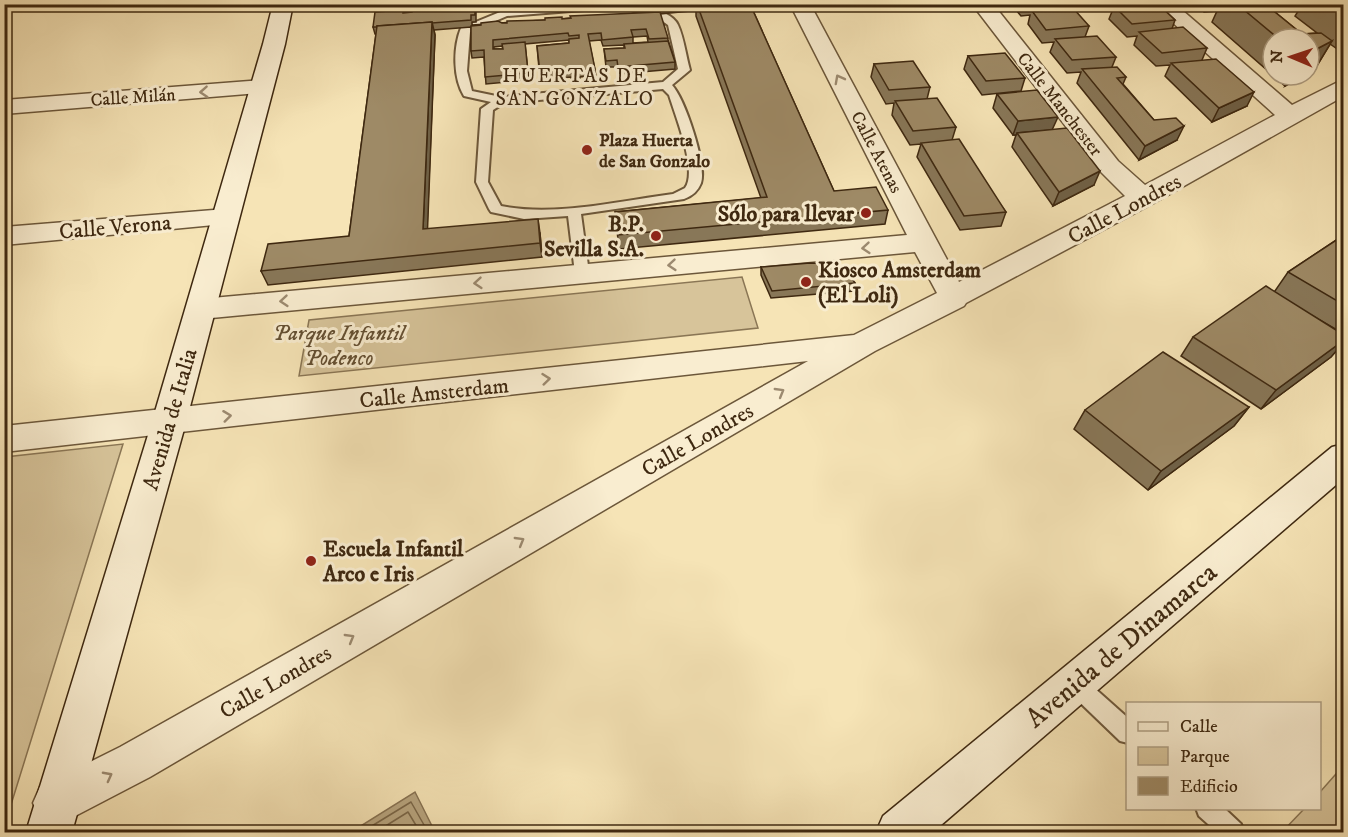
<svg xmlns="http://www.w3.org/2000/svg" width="1348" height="837" font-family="'IM FELL DW Pica',serif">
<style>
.green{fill:#d7c49a;stroke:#8a7655;stroke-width:1.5}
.water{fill:#b7a47e;stroke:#877252;stroke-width:1.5}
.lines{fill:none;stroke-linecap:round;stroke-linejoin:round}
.shore{stroke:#7a6647;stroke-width:1.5}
.service-casing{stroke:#6c573a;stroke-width:4}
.minor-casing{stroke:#6c573a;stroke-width:3}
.secondary-casing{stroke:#3e2810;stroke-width:3}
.service{fill:#f9edd0;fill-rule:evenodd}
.minor{fill:#f9edd0;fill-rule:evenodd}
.secondary{fill:#f9edd0;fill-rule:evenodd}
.wall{fill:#887758;stroke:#3e2810;stroke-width:1.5;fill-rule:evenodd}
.shaded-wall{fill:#6f6147;stroke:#3e2810;stroke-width:1.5}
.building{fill:#9e8a66;stroke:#3e2810;stroke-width:1.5}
.oneway{stroke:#9c8a70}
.poi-dot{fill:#8f2418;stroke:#f9edd0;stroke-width:2}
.labels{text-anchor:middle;stroke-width:6;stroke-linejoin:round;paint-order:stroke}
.far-street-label{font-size:18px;fill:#3e2810;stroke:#f9edd0}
.far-poi-label{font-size:18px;font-weight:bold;fill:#3e2810;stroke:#f9edd0;text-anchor:start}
.far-neighbourhood-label{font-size:20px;letter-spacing:1.5px;fill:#3e2810;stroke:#f9edd0}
.street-label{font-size:22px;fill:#3e2810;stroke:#f9edd0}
.poi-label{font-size:22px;font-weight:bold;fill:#3e2810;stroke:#f9edd0;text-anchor:end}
.park-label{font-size:22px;font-style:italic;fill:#644f32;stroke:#f9edd0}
.near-street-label{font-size:27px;fill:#3e2810;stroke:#f9edd0}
</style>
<rect width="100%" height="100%" fill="#f6e4b6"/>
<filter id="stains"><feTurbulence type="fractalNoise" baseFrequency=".00333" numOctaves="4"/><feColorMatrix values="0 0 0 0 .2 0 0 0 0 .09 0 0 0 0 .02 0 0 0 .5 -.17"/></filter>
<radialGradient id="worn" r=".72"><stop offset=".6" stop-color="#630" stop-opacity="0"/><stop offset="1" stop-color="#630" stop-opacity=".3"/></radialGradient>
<g class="green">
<path d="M742 277 758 328 299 376 309 320Z"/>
<path d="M123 444 5 824V457Z"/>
<path d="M1343 766V832H1282L1304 809 1320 808V792Z"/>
</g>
<path class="water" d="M415 792 435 832H351Z"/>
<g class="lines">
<g class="shore">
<path d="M362 832 411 802 428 832"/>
<path d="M376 832 408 812 420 832"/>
</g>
<g class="service-casing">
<g id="service">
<path d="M577 4C599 4 668 1 678 25 684 38 686 56 690 70L672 85C685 99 707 165 701 183 698 191 692 196 684 199L581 214 589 273 582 278 575 273 568 216 524 219 491 212 489 209 476 182 481 109 491 102 464 96C453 78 453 48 461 28L505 10ZM622 7 661 20 668 25 678 69 663 82 501 97 472 91 467 71 470 32 507 16ZM663 89 669 95C675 115 698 171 685 188L673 194C619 201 554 217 501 206L488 182 493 110 504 103Z"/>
<path d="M1075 674 1082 677 1128 718V743L1120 741 1068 691 1065 684 1068 677Z"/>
<path d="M1196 808H1224L1241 824 1244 832H1217L1199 816Z"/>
</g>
</g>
<g class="minor-casing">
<g id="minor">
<path d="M790 4H810L959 282 1125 196 1100 171 972 4H993L1118 161 1145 185 1275 115 1152 4H1175L1292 105 1344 79V96L1152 204 966 303 964 306 875 351 150 777 56 826 40 819 33 803 40 787 120 747 808 361 4 452V426L854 335 937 293 915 252 201 319 191 316 186 309 191 302 201 299 907 235Z"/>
<path d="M262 80 270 82 273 87 270 92 4 114V100Z"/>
<path d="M226 209 235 211 239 217 235 223 4 245V227Z"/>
</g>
</g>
<g class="secondary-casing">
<g id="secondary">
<path d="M273 4H293L285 44 186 422 72 832H26L152 422 263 44Z"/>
<path d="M1344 444V478L933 832H876L883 816 1332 447Z"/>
</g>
</g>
<use href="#service" class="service"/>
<use href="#minor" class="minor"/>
<use href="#secondary" class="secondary"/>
</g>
<g class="wall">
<path d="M409 4H476V22H472V25L658 12 657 9H652L651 4H750L834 191 888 210 885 224 619 249 615 212 761 198 696 16V7H690V11L660 14 675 62V69L618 74 617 67H606L604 49 624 48V45L603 46 601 40 589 41 596 75 580 77V80H571V77L540 80 537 46 569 43V40L525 44 529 80 486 84 484 57 472 58 471 51V27L434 30 435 35 427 229 540 233 542 257 268 285 261 271 349 236 376 34H375L373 27 404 13 409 12ZM647 36 648 42 633 43V37ZM502 46 503 49H494V47Z"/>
<path d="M1011 4H1060L1058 9 1089 26 1085 37 1116 57 1112 67 1126 77 1123 84 1154 120 1177 140 1139 160 1077 83 1081 72 1067 73 1050 52 1054 42 1042 43 1028 24 1030 15 1021 16Z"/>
<path d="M1096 4H1158L1175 20 1172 29 1207 48 1202 60 1247 106 1212 122 1165 76 1170 65 1156 66 1134 45 1137 36 1127 37 1109 19 1113 9H1101Z"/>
<path d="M1195 4H1272L1270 8 1302 34 1317 33 1295 16 1302 5 1297 4H1344V53H1343L1330 44 1315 69 1309 73V39H1273V75H1305L1285 86 1212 22 1217 11 1204 12Z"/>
<path d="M968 56 1025 78 1021 91 982 95 964 69Z"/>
<path d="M874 64 930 87 927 99 956 127 952 140 1006 212 1001 226 960 230 917 157 921 144 910 145 892 115 894 103 886 104 871 77Z"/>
<path d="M997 94 1053 130 1094 185 1053 206 1012 147 1016 135H1013L993 108Z"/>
<path d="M1344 235V334L1311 315 1344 335V342L1331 357 1261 409 1181 356 1193 337 1275 291 1288 272Z"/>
<path d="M761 267 855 283 854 291 771 298 761 275Z"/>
<path d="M1249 407 1234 426 1148 490 1074 429 1085 410Z"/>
</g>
<g class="shaded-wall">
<path d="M432 22 435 35 427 243 423 229Z"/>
<path d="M1332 41 1315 69 1309 73V53Z"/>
<path d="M1291 75H1305L1285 86Z"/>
<path d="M1254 92 1247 106 1212 122 1219 108Z"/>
<path d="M1058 117 1052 130 1017 133 1016 135H1013L1018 121Z"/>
<path d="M1184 126 1177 140 1139 160 1145 146Z"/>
<path d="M1100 171 1094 185 1053 206 1059 192Z"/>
<path d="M538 219 540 233 542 257 540 243Z"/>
<path d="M1344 340V342L1331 357 1261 409 1276 390Z"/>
<path d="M1249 407 1234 426 1148 490 1161 471Z"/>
</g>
<g class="building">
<path d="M409 4H455V8H464L455 4H472V7H475V15H471V20L432 23V22L377 26V27H373L375 12 403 10V13L412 12V8L409 9Z"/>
<path d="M658 4H690V5L658 7Z"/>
<path d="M697 4H750L834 191 876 187 888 210 618 235 615 212 767 197Z"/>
<path d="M1131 4H1158L1175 20 1132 24 1114 6Z"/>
<path d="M1237 4H1265L1302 34 1321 33 1332 41 1309 53V39H1279Z"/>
<path d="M1331 4H1344V14Z"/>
<path d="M1073 8 1089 26 1046 30 1032 11Z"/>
<path d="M660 12 668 38 649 39 646 29 631 30 633 37 602 40 601 33 588 34 595 69 579 70 580 73H570V70L540 73 537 46 569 43V39L579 38V35L569 36 568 33 493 40V49H503L502 44 525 42 528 73 485 77 484 50 471 51V26L481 25V23L498 21 502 23H507V21L545 20V18L562 17V19L571 18 570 16Z"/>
<path d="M432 22 423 229 538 219 540 243 261 271 268 244 349 236 377 26Z"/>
<path d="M1183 27 1207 48 1162 53 1139 32Z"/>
<path d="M1097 36 1116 57 1072 60 1055 39Z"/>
<path d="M668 41 675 62 618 67 617 60 606 61 604 49 625 48 624 44Z"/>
<path d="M1005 53 1025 78 986 81 968 56Z"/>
<path d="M1216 59 1254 92 1219 108 1171 63Z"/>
<path d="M913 61 930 87 889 90 874 64Z"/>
<path d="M1117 67 1126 77 1117 78 1154 120 1176 118 1184 126 1145 146 1082 69Z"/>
<path d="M1037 90 1058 117 1018 121 997 94Z"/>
<path d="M937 98 956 127 913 131 895 101Z"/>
<path d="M1067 128 1100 171 1059 192 1017 133Z"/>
<path d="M959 139 1006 212 964 216 921 143Z"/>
<path d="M1344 235V305L1288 272Z"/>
<path d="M810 263 831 264 846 270 855 283 772 291 761 267Z"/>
<path d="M1266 286 1344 335V340L1276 390 1193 337Z"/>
<path d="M1163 352 1249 407 1161 471 1085 410Z"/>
</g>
<defs><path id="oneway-chevron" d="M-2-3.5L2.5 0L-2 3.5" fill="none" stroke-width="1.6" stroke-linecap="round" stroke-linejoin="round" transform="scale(1.5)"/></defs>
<g class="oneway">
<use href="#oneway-chevron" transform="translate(839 79) rotate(-118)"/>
<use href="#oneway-chevron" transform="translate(204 92) rotate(176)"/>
<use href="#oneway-chevron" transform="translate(866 248) rotate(175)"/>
<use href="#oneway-chevron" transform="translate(672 265) rotate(175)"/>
<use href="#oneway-chevron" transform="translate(478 283) rotate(175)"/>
<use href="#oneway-chevron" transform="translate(284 301) rotate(175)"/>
<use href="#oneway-chevron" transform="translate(546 379) rotate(-6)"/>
<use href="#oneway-chevron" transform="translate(780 392) rotate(-30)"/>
<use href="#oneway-chevron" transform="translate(227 416) rotate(-7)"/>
<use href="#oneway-chevron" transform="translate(520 541) rotate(-30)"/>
<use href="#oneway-chevron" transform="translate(350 638) rotate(-30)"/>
<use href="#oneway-chevron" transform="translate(108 776) rotate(-28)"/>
</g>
<g class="poi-dot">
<circle cx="587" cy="150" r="6"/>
<circle cx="866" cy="213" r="6"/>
<circle cx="656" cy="236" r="6"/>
<circle cx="806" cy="282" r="6"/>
<circle cx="311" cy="561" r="6"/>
</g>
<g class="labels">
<g class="far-street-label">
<text transform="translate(133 97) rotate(-4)" y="6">Calle Milán</text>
<text transform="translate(1060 104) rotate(52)" y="6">Calle Manchester</text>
<text transform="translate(877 152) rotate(62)" y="6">Calle Atenas</text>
</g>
<g class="far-poi-label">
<text x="599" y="146">Plaza Huerta<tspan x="599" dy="21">de San Gonzalo</tspan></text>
</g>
<g class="far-neighbourhood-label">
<text x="575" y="82">HUERTAS DE<tspan x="575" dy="23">SAN GONZALO</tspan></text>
</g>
<g class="street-label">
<text transform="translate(1124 208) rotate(-28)" y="8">Calle Londres</text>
<text transform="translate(115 226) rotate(-5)" y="8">Calle Verona</text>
<text transform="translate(434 392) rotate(-6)" y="8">Calle Amsterdam</text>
<text transform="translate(169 419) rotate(-74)" y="8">Avenida de Italia</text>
<text transform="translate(697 439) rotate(-30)" y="8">Calle Londres</text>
<text transform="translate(275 681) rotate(-30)" y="8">Calle Londres</text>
</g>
<g class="poi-label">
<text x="854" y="221">Sólo para llevar</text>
<text x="644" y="231">B.P.<tspan x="644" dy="25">Sevilla S.A.</tspan></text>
<text x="818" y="277" text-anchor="start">Kiosco Amsterdam<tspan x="818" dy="25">(El Loli)</tspan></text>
<text x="323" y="556" text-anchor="start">Escuela Infantil<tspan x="323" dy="25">Arco e Iris</tspan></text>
</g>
<g class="park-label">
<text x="339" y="340">Parque Infantil<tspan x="339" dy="25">Podenco</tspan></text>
</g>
<g class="near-street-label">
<text transform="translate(1121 645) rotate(-40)" y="9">Avenida de Dinamarca</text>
</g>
</g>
<rect width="1348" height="837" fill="none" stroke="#f6e4b6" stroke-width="24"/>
<rect x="6" y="6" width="1336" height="825" fill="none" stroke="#3e2810" stroke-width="3"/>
<rect x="12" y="12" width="1324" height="813" fill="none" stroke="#3e2810" stroke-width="1.5"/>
<rect x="1126" y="702" width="195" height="108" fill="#f9edd0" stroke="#ae9e83" stroke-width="1.5"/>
<rect x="1138" y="722" width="30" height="9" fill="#f9edd0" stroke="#ae9e83" stroke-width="1.5"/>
<text x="1180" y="732" font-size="18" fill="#3e2810">Calle</text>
<rect x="1138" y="747" width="30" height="18" fill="#d7c49a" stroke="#ae9e83" stroke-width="1.5"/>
<text x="1180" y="762" font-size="18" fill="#3e2810">Parque</text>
<rect x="1138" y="777" width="30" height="18" fill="#9e8a66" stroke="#ae9e83" stroke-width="1.5"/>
<text x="1180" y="792" font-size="18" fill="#3e2810">Edificio</text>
<g transform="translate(1291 57) rotate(272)"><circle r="28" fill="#f9edd0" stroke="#ae9e83" stroke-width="1.5"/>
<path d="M0-4.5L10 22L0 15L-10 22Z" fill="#8f2418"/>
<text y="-9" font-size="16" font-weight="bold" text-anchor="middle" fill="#3e2810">N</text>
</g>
<rect width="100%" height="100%" filter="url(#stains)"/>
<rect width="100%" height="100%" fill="url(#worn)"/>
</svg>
